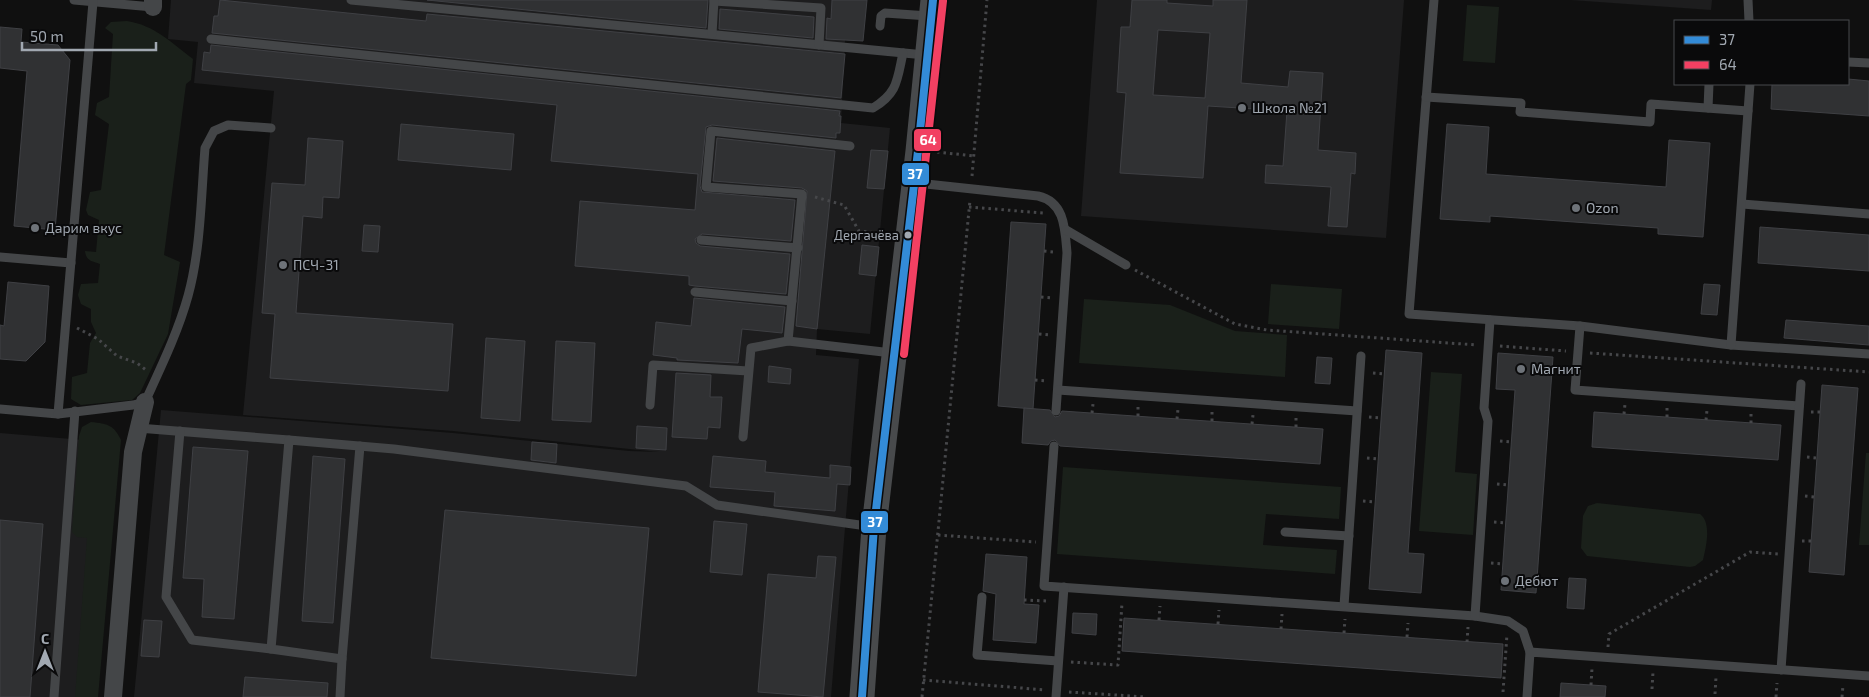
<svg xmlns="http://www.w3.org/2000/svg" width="1869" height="697" font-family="'Exo 2',sans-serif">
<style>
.built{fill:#1d1d1e}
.green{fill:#1a201a}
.building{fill:#303133;stroke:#3f4044;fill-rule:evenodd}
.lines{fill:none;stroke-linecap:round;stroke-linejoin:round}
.path{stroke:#46474a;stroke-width:3;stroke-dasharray:2.5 4;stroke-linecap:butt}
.lane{stroke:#444648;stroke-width:9}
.street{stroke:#444648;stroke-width:18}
.secondary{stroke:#484a4c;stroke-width:25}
.bus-1-casing{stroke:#0a0a0b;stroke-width:11}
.bus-2-casing{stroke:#0a0a0b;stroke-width:11}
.bus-1{stroke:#338bd7;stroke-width:8}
.bus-2{stroke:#f24062;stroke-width:8}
.poi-dot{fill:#6e7379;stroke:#0a0a0b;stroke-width:2}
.bus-dot{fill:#a1a8b1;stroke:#0a0a0b;stroke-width:2}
.labels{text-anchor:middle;stroke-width:4;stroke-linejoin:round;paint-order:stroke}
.bus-label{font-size:13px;fill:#a1a8b1;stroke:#0a0a0b;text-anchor:end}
.poi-label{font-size:14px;fill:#a1a8b1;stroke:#0a0a0b;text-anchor:start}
.line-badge{stroke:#0a0a0b;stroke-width:2}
.badge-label{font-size:14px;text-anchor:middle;font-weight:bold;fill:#fff}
</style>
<rect width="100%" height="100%" fill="#101010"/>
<g class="built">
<path d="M171 0H847L841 123 890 128 870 334 817 329 816 355 859 359 831 697H134L161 410 453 433 629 451 659 452 453 431 243 415 274 91 194 83 198 42 168 39Z"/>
<path d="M1097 0H1404L1386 238 1081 216Z"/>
<path d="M1571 0H1712L1711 10Z"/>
<path d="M0 433 119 443 97 697H0Z"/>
</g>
<g class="green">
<path d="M1467 5 1499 7 1495 63 1463 61Z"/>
<path d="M127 21C154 25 172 43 193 59L191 80 186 84 164 255 180 262 168 334 140 393 132 400 81 405 71 399 72 377 87 373 90 343 96 333 91 322V309L81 304 78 295 81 284 98 283 100 264C92 261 86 261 85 251L96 252 99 220 88 215 86 210 90 192 101 190 109 124 95 115 97 103 109 97 113 34 105 28 111 22Z"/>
<path d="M1271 284 1342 289 1339 329 1268 324Z"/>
<path d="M1084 299 1170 305 1235 331 1287 335 1285 377 1079 363Z"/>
<path d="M1431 372 1462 374 1455 472 1477 474 1473 535 1419 531Z"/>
<path d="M91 422C108 424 114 425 121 440L98 697H75L87 538 77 537 72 532 79 436 82 427Z"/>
<path d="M1866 453H1869V545H1859Z"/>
<path d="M1063 467 1341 487 1339 519 1266 514 1263 545 1337 550 1335 574 1057 554Z"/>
<path d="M1597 503 1700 514C1712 523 1706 547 1703 560L1695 566 1690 567 1587 556 1581 548 1583 516 1588 506Z"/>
</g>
<g class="building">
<path d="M220 0 426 21 427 14 845 54 841 98 212 33 214 16H218Z"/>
<path d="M427 0H708L706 28Z"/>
<path d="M832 0H867L863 41 826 39 827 18 831 19Z"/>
<path d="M1132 0H1167V3L1213 6V0H1247L1241 83 1288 87 1290 71 1323 73 1318 150 1356 153 1355 174 1351 173 1347 227 1328 226 1331 187 1265 183 1266 165 1283 166 1287 111 1208 106 1203 178 1120 173 1126 93 1117 92 1121 27H1130ZM1158 30 1210 33 1205 98 1153 95Z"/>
<path d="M720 9 814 17 813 38 719 29Z"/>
<path d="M0 27 22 29 21 42 58 45 70 60 55 230 14 226 27 71 0 68Z"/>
<path d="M211 45 840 111 839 116H841L840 133H836V138L712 125 706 127 700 186 702 192 795 200 791 241 702 234 695 239 696 243 700 246 790 254 786 294 695 286 689 285V276L575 266 580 201 695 210 698 174 551 161 557 105 202 70 204 52 210 53Z"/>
<path d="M1848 79 1869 81V116L1771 109 1772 84H1848Z"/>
<path d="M401 124 514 134 511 170 398 160Z"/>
<path d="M1447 124 1489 127 1486 174 1666 187 1669 140 1710 143 1703 237 1658 234V228L1490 216V222L1440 219Z"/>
<path d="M308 138 343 141 339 198 323 197 322 218 303 216 296 313 453 324 448 391 270 378 275 314 262 313 272 183 305 185Z"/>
<path d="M717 138 835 151 817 329 796 326 807 191 802 188 713 181Z"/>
<path d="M871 150 888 151 884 189 867 188Z"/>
<path d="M1011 222 1046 224 1033 409 998 406Z"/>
<path d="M364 225 380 226 378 252 362 251Z"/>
<path d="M1760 227 1869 235V271L1758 263Z"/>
<path d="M862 245 879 247 876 276 859 274Z"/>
<path d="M8 282 49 286 45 342 26 361 0 359V325L4 326Z"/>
<path d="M1704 284 1720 285 1717 315 1701 314Z"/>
<path d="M694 298 785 307 782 333 742 329 738 363 677 360V358L653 355 656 322 691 326Z"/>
<path d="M1786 320 1869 326V345L1784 338Z"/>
<path d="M486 338 525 341 520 421 481 418Z"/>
<path d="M556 341 595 343 591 422 552 420Z"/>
<path d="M1386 350 1422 353 1408 553 1424 554 1421 593 1369 589Z"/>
<path d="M1498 353 1553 357 1536 593 1501 590 1515 390 1496 389Z"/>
<path d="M1317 357 1332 358 1330 384 1315 383Z"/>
<path d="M769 366 791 369 790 384 768 382Z"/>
<path d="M676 373 711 375 710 397H722L720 428 708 427 707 439 672 437Z"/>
<path d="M1822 385 1858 388 1844 575 1809 572Z"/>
<path d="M1024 408 1050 410 1055 417 1059 416 1062 411 1323 429 1320 464 1060 446 1055 440 1051 441 1048 445 1022 443Z"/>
<path d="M1594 412 1781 425 1778 460 1592 447Z"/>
<path d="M637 426 667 428 666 450 636 448Z"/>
<path d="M532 442 557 444 556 463 531 460Z"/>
<path d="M193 447 248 451 234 619 202 617 204 579 183 578Z"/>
<path d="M313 456 345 459 333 623 302 621Z"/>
<path d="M713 456 766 461 765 472 830 478V465L851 467 850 485 837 484 835 511 774 506 775 492 710 487Z"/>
<path d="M445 510 649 528 636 676 431 658Z"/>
<path d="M0 520 43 524 30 697H0Z"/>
<path d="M714 521 747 524 742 575 710 572Z"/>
<path d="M986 554 1027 557 1024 604 1039 605 1036 643 993 640 996 594 983 591Z"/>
<path d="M818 556 836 557 823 697 758 692 768 574 816 578Z"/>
<path d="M1569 578 1586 579 1584 609 1567 608Z"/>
<path d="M1073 613 1097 614 1096 635 1072 633Z"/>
<path d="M1124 618 1503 644 1501 678 1122 651Z"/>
<path d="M144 620 162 621 159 657 141 656Z"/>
<path d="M245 677 328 683 327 697H243Z"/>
<path d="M1561 683 1606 686 1605 697H1560Z"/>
</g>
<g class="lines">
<g class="path">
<path d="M937 152 974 156"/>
<path d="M972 176 987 0"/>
<path d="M815 197 844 205 859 231 887 234"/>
<path d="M969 207 1043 213"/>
<path d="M1044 251 1054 252"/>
<path d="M1135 270 1235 324 1267 330 1477 345"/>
<path d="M1041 297 1053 298"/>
<path d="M77 328 98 339 117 356 137 363 146 370"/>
<path d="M1039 334 1050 335"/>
<path d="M1500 346 1566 351"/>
<path d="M1590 353 1869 372"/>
<path d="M1373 373 1384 374"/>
<path d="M1035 380 1047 381"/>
<path d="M1811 412H1820"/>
<path d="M1092 413 1093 404"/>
<path d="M1624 414 1625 404"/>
<path d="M1138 416V407"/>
<path d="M1369 417 1381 418"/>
<path d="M1667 417V408"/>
<path d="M1177 419 1178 409"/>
<path d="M1706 420 1707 410"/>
<path d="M1212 421V412"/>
<path d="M1751 423V413"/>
<path d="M1252 424 1253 415"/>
<path d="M1296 427V418"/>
<path d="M1500 441 1511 442"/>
<path d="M1807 457 1817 458"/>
<path d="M1367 458 1378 459"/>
<path d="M1497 484 1508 485"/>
<path d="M1805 496 1814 497"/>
<path d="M1363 501 1375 502"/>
<path d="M1494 522 1506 523"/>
<path d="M938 535 1036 542"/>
<path d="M1802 541H1811"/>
<path d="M1491 563 1503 564"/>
<path d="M1024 600 1047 601"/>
<path d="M1159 620 1160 606"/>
<path d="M1218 624 1219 610"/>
<path d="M1281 629 1282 614"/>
<path d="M1344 633 1345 619"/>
<path d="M1407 637 1408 623"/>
<path d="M1467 642 1468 627"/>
<path d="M1608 647 1609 634 1750 552 1778 554"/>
<path d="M1071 662 1118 665 1122 603"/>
<path d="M923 680 1046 690"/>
<path d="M1591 685 1592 668"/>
<path d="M1652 689 1653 672"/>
<path d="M1069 692 1146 697"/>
<path d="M1503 692 1507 634"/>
<path d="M1715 694 1716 677"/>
<path d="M922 697 970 200"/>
<path d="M1776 697 1777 683"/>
<path d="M1842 697 1843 685"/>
</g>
<g class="lane">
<path d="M74 0 153 7"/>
<path d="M351 0 925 55"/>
<path d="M1434 0 1409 314 1580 326 1731 345 1869 354"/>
<path d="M1748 0 1749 21"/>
<path d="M714 1 821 8 819 45"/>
<path d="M880 26 881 16 885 13 929 16"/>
<path d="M712 34 714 0"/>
<path d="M211 39 873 108C898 93 897 80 903 53"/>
<path d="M1848 62 1869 63"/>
<path d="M1426 97 1521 103 1520 112 1650 122 1651 104 1748 111"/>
<path d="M1708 108 1709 84"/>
<path d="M917 183 1038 196C1065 202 1065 229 1067 253L1056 411"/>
<path d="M1742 204 1869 214"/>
<path d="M1066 230 1126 265"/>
<path d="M701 240 798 248"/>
<path d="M0 257 71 263"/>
<path d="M695 292 792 301"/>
<path d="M1580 326 1575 390 1799 406"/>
<path d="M788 341 802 194 706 187 711 131 850 146"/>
<path d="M1731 345 1750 84"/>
<path d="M1058 390 1357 411"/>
<path d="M650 405 653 365 748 371"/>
<path d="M0 409 58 414 93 2"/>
<path d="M58 414 133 405 145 402C161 367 178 332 188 296 201 249 201 196 205 148L214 131 228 125 271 128"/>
<path d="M138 428 289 440"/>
<path d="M180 431 166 597 192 640 271 649"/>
<path d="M743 437 751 348 788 341 892 353"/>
<path d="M1054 446 1044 586 1475 616 1508 621 1523 631 1530 652"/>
<path d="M1285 532 1349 536"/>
<path d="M982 597 977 655 1058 661"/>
<path d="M1344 606 1361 356"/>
<path d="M1475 616 1488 421 1484 408 1490 320"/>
<path d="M342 659 360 446"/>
<path d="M1781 670 1801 384"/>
<path d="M54 697 75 411"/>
<path d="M340 697 342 659 271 649 289 440 394 449 686 486 717 505 874 527"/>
<path d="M1056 697 1064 587"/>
<path d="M1527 697 1530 652 1869 676"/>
</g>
<g class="street">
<path d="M153 7V0"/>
<path d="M113 697 133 452 145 402"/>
</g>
<path class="secondary" d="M862 697 874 527 918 151 933 0"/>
<g class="bus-1-casing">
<path id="bus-1" d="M862 697 874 527 918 151 933 0"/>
</g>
<g class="bus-2-casing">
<path id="bus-2" d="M904 354 943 1"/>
</g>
<use href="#bus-1" class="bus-1"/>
<use href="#bus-2" class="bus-2"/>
</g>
<g class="poi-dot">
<circle cx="1242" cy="108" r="5"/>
<circle cx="1576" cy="208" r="5"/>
<circle cx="35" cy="228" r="5"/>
<circle cx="283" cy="265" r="5"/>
<circle cx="1521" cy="369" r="5"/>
<circle cx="1505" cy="581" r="5"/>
</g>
<circle class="bus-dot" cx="908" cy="235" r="4.5"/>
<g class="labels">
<g class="bus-label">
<text x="899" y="240">Дергачёва</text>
</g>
<g class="poi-label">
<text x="1252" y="113">Школа №21</text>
<text x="1586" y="213">Ozon</text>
<text x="45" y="233">Дарим вкус</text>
<text x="293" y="270">ПСЧ-31</text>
<text x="1531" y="374">Магнит</text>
<text x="1515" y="586">Дебют</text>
</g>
</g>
<g class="line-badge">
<rect x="913" y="128" width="29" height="24" rx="5" fill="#f24062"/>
<rect x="901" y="162" width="29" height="24" rx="5" fill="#338bd7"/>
<rect x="860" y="510" width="29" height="24" rx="5" fill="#338bd7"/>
</g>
<g class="badge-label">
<text x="928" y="145">64</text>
<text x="915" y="179">37</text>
<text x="875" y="527">37</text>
</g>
<rect x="1674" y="20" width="175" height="65" fill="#0a0a0b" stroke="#46494d"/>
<rect x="1684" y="36" width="25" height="8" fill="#338bd7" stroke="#46494d"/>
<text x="1719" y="45" font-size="15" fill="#a1a8b1">37</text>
<rect x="1684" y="61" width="25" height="8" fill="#f24062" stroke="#46494d"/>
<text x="1719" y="70" font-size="15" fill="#a1a8b1">64</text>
<g transform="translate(45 652)" stroke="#0a0a0b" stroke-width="4" paint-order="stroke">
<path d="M0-4L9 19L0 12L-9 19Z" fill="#a1a8b1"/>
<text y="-8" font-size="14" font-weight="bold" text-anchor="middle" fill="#a1a8b1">С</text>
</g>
<path d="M22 42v8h134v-8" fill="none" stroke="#a1a8b1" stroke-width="2.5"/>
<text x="30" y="42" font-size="15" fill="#a1a8b1" stroke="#0a0a0b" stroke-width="4" paint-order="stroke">50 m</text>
</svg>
